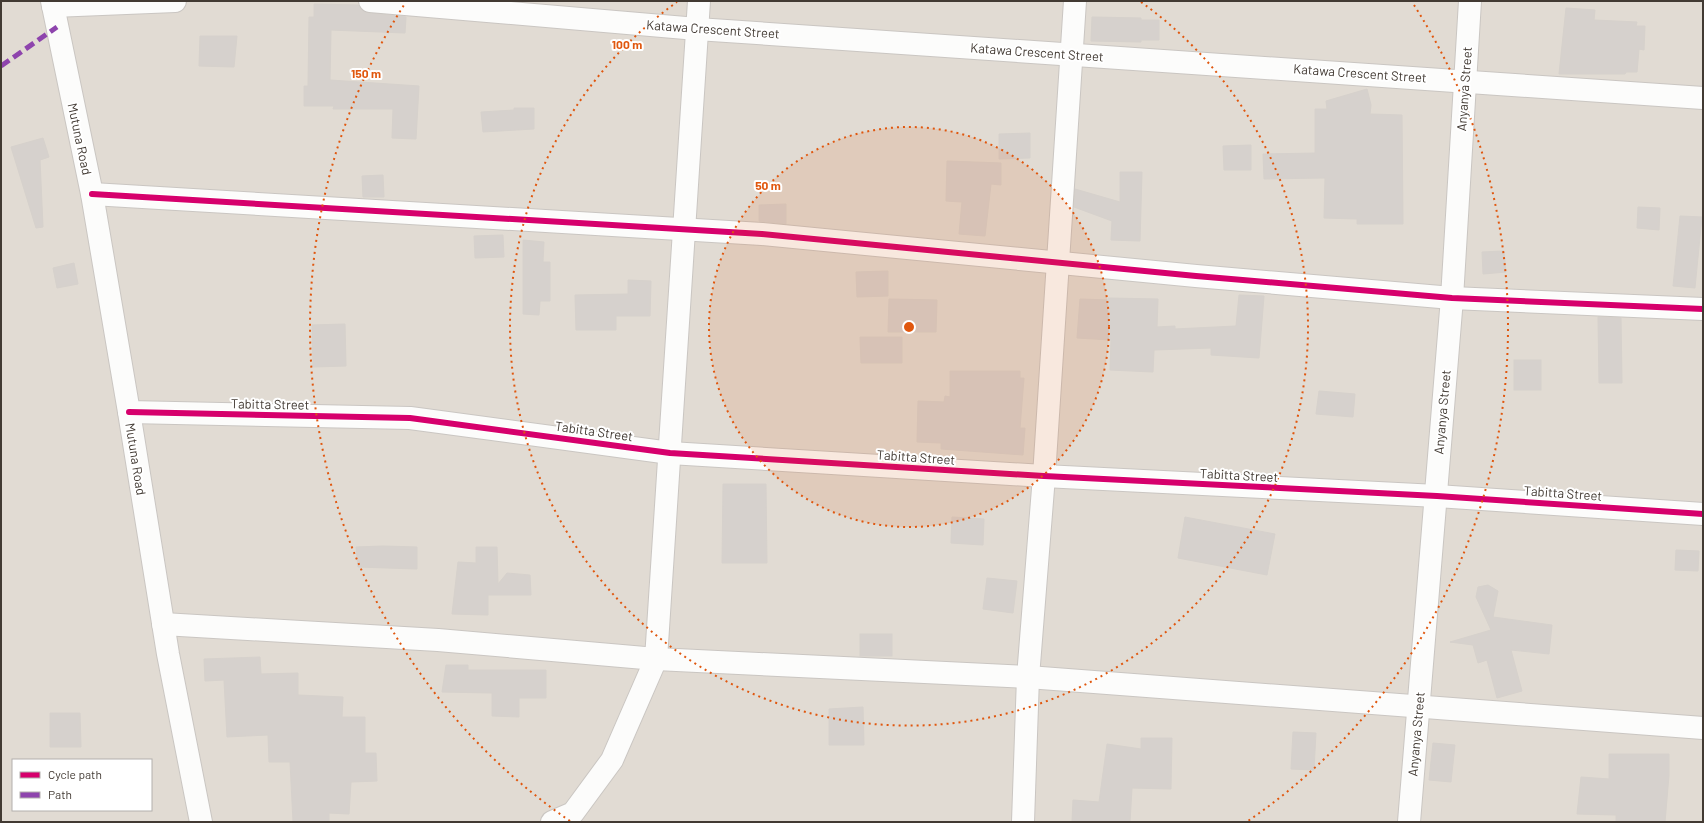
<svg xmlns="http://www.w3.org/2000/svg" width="1704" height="823" font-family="Barlow,sans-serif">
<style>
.residential{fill:#e1dbd3;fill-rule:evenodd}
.building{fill:#d6d1cd;stroke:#d6d1cc}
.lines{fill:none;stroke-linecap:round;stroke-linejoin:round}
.minor-casing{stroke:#cac6c2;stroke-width:24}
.tertiary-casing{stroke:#cac6c2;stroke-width:24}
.minor{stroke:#fcfcfb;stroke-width:22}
.tertiary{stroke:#fcfcfb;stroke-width:22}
.quiet{stroke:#8e44ad;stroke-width:5;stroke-dasharray:10 5;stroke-linecap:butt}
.cycleway-casing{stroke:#fff;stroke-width:8}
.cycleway{stroke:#d6006c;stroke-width:6}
.ring{fill:none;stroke:#e0570e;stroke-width:2;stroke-dasharray:2 4}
.labels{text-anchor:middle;stroke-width:4;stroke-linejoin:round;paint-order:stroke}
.street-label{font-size:13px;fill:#423a33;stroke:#fff}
.centre{fill:#e0570e;stroke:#fff;stroke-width:2}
.ring-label{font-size:12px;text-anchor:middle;font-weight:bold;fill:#e0570e;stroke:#fff;stroke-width:4;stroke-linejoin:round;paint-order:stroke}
</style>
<rect width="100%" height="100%" fill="#eeeae6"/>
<path class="residential" d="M1 1H1703V822H1ZM13 760H151V810H13Z"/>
<g class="building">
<path d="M314 4 358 5 363 11 369 13 406 17 405 33 331 30 330 80 419 86 416 139 392 138 393 109H333L334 106H304V86H308L309 17H314Z"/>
<path d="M1566 8 1595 10 1594 20 1637 22 1636 26H1645L1644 50 1639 49 1637 72H1626L1625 74H1559Z"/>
<path d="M1092 17 1141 18V20H1159V40H1141V42L1091 41Z"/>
<path d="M200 36H237L234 67 199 66Z"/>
<path d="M1367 89 1371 105 1370 114 1402 115 1403 224H1357V219L1324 218 1325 178 1264 179 1263 154 1315 153V109H1327L1326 101Z"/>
<path d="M514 108H534V129L483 132 481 112 514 110Z"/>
<path d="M1030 133V158L999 159V134Z"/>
<path d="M43 138 49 157 40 160 43 227 36 228 11 147Z"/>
<path d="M1251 145V170H1224L1223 146Z"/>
<path d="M947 161 1001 163V185L991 184 985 236 959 234 962 202 946 201Z"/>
<path d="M1120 172H1142L1140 241 1111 240 1112 221 1074 207 1075 189 1120 202Z"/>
<path d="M383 175 384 197H363L362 176Z"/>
<path d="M786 204V224L759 221V205Z"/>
<path d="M1638 207 1660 208 1659 230 1637 228Z"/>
<path d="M1680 216 1702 217 1695 288 1673 286Z"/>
<path d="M503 235 504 257 475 258 474 236Z"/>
<path d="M523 240 544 242 543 262H550V301H540L539 315 523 314Z"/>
<path d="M1504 251 1506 272 1483 274 1482 252Z"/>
<path d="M74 263 78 284 57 288 53 268Z"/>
<path d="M888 271V296L857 297 856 272Z"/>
<path d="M628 280 651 281 650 316H616V330H576L575 295 628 294Z"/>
<path d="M1239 295 1264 296 1259 358 1211 355V348L1154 350 1153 372 1110 370 1111 340 1077 338 1080 299 1108 300V298L1158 299 1157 327 1175 326V329L1236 326Z"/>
<path d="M889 299 937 300 936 332H888Z"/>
<path d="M1598 317 1621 318 1622 383H1599Z"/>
<path d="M345 324 346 366 313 367 312 325Z"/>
<path d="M860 337H902V363H861Z"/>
<rect x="1514" y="360" width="27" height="30"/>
<path d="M950 371H1020V378H1024L1020 428H1025L1023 455 941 449V443L917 442 918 401 944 402 945 396 950 397Z"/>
<path d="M1319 391 1355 394 1353 417 1316 414Z"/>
<path d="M723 484H766L767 563H722Z"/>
<path d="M952 517 984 519 983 545 951 543Z"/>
<path d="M1185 517 1275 534 1267 575 1178 558Z"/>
<path d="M383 546 417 547V569L358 567 356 547Z"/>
<path d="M476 547H497L498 584 507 573 530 575 531 595H488V615L452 614 458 562 476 563Z"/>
<path d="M1676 550 1699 551 1698 571 1675 570Z"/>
<path d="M987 578 1017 581 1013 613 983 609Z"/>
<path d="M1488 585 1498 591 1493 617 1552 625 1549 654 1511 650 1522 691 1497 698 1487 660 1478 663 1473 645 1450 642 1491 630 1476 597 1478 587Z"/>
<rect x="860" y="634" width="32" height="22"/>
<path d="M260 657 261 674 298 673V695L343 697 342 717H365V753H376L377 781 351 782 349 814 329 813V822H293L290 762H269L268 735 227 737 224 680 205 681 204 659Z"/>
<path d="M446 665H468V670H546V698H519V717L492 716V693L442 692Z"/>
<path d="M863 707 864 745H829V709Z"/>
<path d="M50 713H80L81 747H50Z"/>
<path d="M1293 732 1316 733 1314 770 1291 769Z"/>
<path d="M1141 738H1172L1171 789 1132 788 1130 822H1072L1073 800 1099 802 1107 744 1141 749Z"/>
<path d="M1433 743 1455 745 1451 782 1429 780Z"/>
<path d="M1609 754H1669V775L1665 822H1616V815L1577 814 1581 777 1609 779Z"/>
</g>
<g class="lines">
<g class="minor-casing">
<g id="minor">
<path d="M52 1 92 194 129 412 410 418 670 453 1044 476 1437 496 1703 514"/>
<path d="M370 1 697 29 1703 98"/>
<path d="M53 6 175 1"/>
<path d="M92 194 762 234 1196 276 1452 298 1703 309"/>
<path d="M163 624 438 640 656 659 1028 677 1703 728"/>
<path d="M552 822 573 813 612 760 656 659 699 1"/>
<path d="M1023 822 1028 677 1044 476 1075 1"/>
<path d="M1409 822 1452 298 1470 1"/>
</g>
</g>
<g class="tertiary-casing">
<path id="tertiary" d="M129 412 168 654 201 822"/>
</g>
<use href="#minor" class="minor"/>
<use href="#tertiary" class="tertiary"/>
<path class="quiet" d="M1 66 57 27"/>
<g class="cycleway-casing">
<g id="cycleway">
<path d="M92 194 762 234 1196 276 1452 298 1703 309"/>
<path d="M129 412 410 418 670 453 1044 476 1437 496 1703 514"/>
</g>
</g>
<use href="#cycleway" class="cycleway"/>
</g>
<circle cx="909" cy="327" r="200" fill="#e0570e" fill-opacity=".12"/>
<g class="ring">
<circle cx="909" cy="327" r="200"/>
<path d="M1141 2A399 399 0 1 1 677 2"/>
<path d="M570 821A599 599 0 0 1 404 5M1414 5A599 599 0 0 1 1248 821"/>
</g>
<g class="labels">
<g class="street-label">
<text transform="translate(713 29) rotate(4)" y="5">Katawa Crescent Street</text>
<text transform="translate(1037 52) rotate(4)" y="5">Katawa Crescent Street</text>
<text transform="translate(1360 73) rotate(4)" y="5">Katawa Crescent Street</text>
<text transform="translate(1464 89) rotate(-86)" y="5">Anyanya Street</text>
<text transform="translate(80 139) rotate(78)" y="5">Mutuna Road</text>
<text transform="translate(270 404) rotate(1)" y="5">Tabitta Street</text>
<text transform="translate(1442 412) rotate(-85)" y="5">Anyanya Street</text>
<text transform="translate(594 431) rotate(8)" y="5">Tabitta Street</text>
<text transform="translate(916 457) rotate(4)" y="5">Tabitta Street</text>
<text transform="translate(136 459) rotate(81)" y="5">Mutuna Road</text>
<text transform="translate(1239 475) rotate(3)" y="5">Tabitta Street</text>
<text transform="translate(1563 493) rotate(4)" y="5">Tabitta Street</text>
<text transform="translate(1416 734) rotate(-85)" y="5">Anyanya Street</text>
</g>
</g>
<circle cx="909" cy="327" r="6" class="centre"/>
<g class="ring-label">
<text x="627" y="49">100 m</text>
<text x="366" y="78">150 m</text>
<text x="768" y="190">50 m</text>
</g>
<rect width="1704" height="823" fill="none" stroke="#423a33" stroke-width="4"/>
<rect x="12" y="759" width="140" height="52" fill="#ffffff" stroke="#b3b0ad"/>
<rect x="20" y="772" width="20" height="6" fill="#d6006c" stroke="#b3b0ad"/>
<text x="48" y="779" font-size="12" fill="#423a33">Cycle path</text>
<rect x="20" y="792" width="20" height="6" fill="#8e44ad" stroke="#b3b0ad"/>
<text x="48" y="799" font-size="12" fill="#423a33">Path</text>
</svg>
